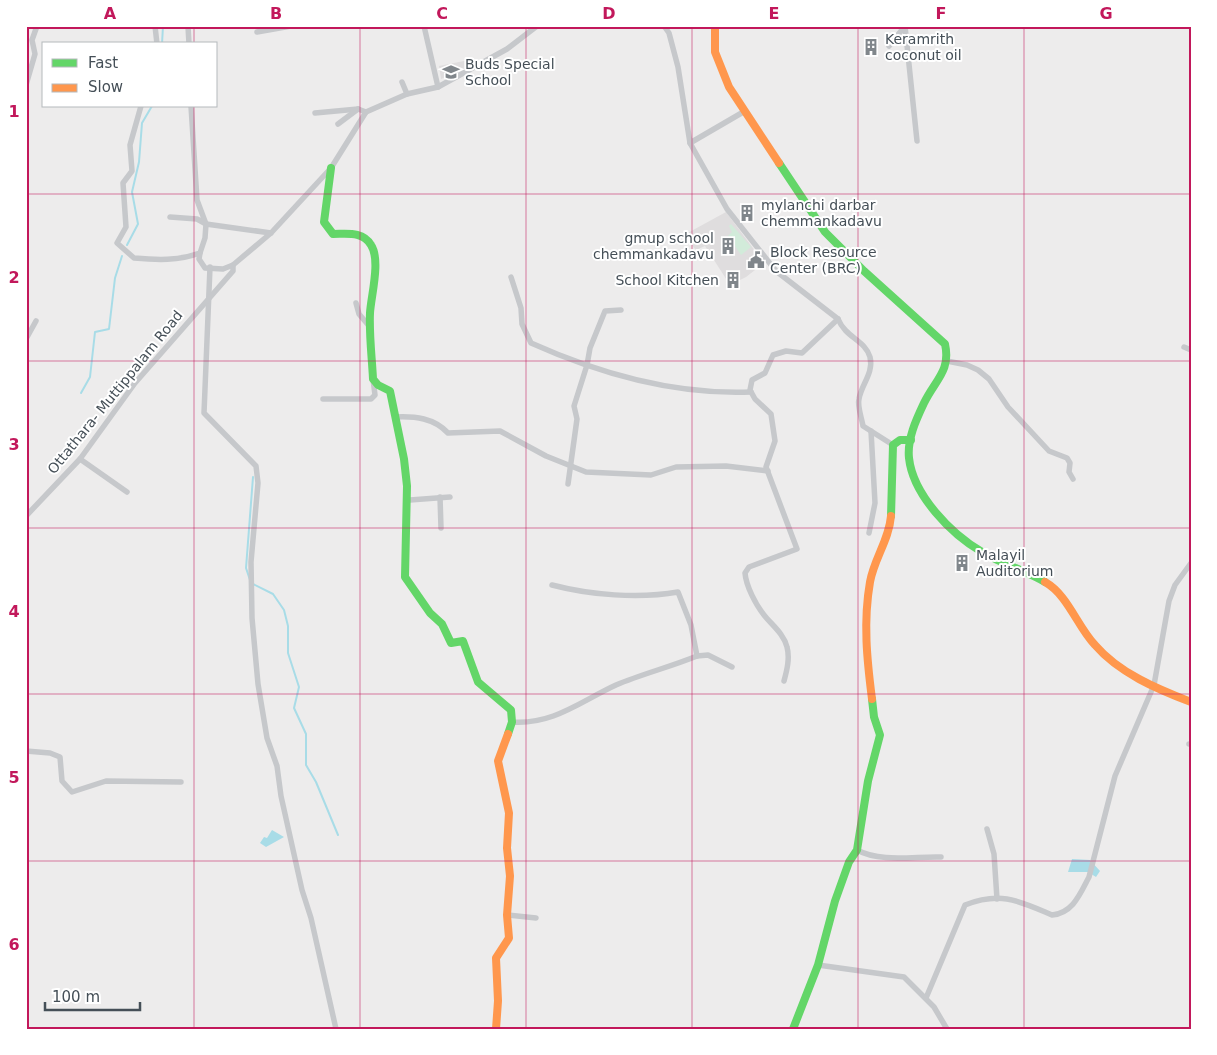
<svg xmlns="http://www.w3.org/2000/svg" width="1217" height="1055" font-family="'DejaVu Sans',sans-serif">
<style>
.education{fill:#dfddde}
.green{fill:#d2ebda}
.water{fill:#a8dce7}
.lines{fill:none;stroke-linecap:round;stroke-linejoin:round}
.stream{stroke:#a8dce7;stroke-width:2}
.street{stroke:#c6c8cb;stroke-width:5.5}
.fast{stroke:#63d668;stroke-width:8}
.slow{stroke:#ff974d;stroke-width:8}
.grid{fill:none;stroke:#c2185b;stroke-width:1;stroke-opacity:0.55}
.labels{text-anchor:middle;stroke-width:4;stroke-linejoin:round;paint-order:stroke}
.poi-label{font-size:14px;fill:#454f57;stroke:#fff;text-anchor:start}
.street-label{font-size:14px;fill:#454f57;stroke:#fff}
.neatline{fill:none;stroke:#c2185b;stroke-width:2}
.grid-label{font-size:16px;text-anchor:middle;font-weight:bold;fill:#c2185b}
</style>
<rect width="100%" height="100%" fill="#edecec"/>
<g class="education">
<path d="M469 60 468 68 441 79 439 66Z"/>
<path d="M726 212 764 263 746 277 730 285 705 246 696 250 684 235Z"/>
</g>
<path class="green" d="M731 224 751 247 741 255 728 236 732 232 729 226Z"/>
<g class="water">
<path d="M272 830 284 837 266 847 260 843 264 837 267 838Z"/>
<path d="M1072 859 1090 860 1100 871 1096 877 1088 872H1068Z"/>
</g>
<g class="lines">
<g class="stream">
<path d="M162 44 163 26"/>
<path d="M127 245 138 224 132 192 139 162 142 123 152 106"/>
<path d="M81 393 90 377 95 332 109 329 115 278 122 256"/>
<path d="M250 580 246 568 253 477"/>
<path d="M253 584 273 594 284 610 288 626V653L299 687 294 708 306 734V765L316 782 338 835"/>
</g>
<g class="street">
<path d="M155 26 157 44"/>
<path d="M188 26 189 44"/>
<path d="M424 26 438 87"/>
<path d="M664 26 669 33 678 67 690 143 727 209 776 271 838 319"/>
<path d="M905 26 917 141"/>
<path d="M257 32 291 26"/>
<path d="M889 46 905 26"/>
<path d="M402 82 407 94"/>
<path d="M26 85 35 54 32 40 37 26"/>
<path d="M141 106 130 145 132 171 123 183 126 227 117 243 134 258C157 260 178 261 200 253L205 238 206 224 271 233"/>
<path d="M315 113 358 109 366 112"/>
<path d="M338 124 358 109"/>
<path d="M690 143 745 111"/>
<path d="M170 217 197 219 206 224 197 200 191 106"/>
<path d="M200 253 199 259 205 268 223 269 233 265"/>
<path d="M210 267 204 413 256 466 258 483 251 562 252 618 258 684 267 738 277 766 281 796 302 890 311 918 336 1029"/>
<path d="M511 277 521 308 522 324 531 343C600 374 676 395 751 392"/>
<path d="M356 303 359 314 370 327"/>
<path d="M838 319C846 338 865 340 870 357 874 373 861 385 859 399 857 406 862 419 863 426L893 445"/>
<path d="M26 339 36 321"/>
<path d="M1184 347 1191 350"/>
<path d="M947 361 967 365 978 370 989 379 1008 407 1049 451 1067 458 1070 463 1069 472 1073 479"/>
<path d="M323 399H371L375 395 373 379"/>
<path d="M395 417C415 416 434 418 448 433L500 431 546 456 586 472 651 475 676 467 726 466 768 471"/>
<path d="M80 459 127 492"/>
<path d="M568 484 577 419 574 406 587 365 590 348 605 311 621 310"/>
<path d="M440 497 441 528"/>
<path d="M410 500 450 497"/>
<path d="M26 516 80 459 135 383 233 271V265L271 233 331 168 366 112 407 94 438 87 507 49 537 26"/>
<path d="M869 533 875 503 871 431"/>
<path d="M552 585C590 595 639 599 678 592L691 625 697 656 708 655 732 667"/>
<path d="M784 681C787 670 790 658 787 647 784 634 772 625 764 615 756 605 746 586 745 573L749 567 797 549 766 467 775 441 771 414 755 399 750 390 752 380 765 373 773 355 786 351 802 353 838 319"/>
<path d="M512 722C553 725 581 701 616 685 642 674 670 667 697 656"/>
<path d="M1189 744H1191"/>
<path d="M26 751 50 753 60 757 62 781 72 792 106 781 181 782"/>
<path d="M987 829 994 854 997 899"/>
<path d="M857 850C881 863 915 856 941 857"/>
<path d="M507 915 536 918"/>
<path d="M818 965 904 977 934 1007 947 1029"/>
<path d="M926 998 965 905C1001 891 1019 901 1052 915 1073 913 1080 894 1089 877L1115 776 1154 685 1169 601 1175 585 1191 563"/>
</g>
<g class="fast">
<path d="M779 163 825 232 864 271 945 344C951 371 935 380 924 403 916 420 907 439 909 458 913 495 951 534 982 552 1002 564 1024 570 1045 582"/>
<path d="M331 168 324 222 333 234C347 234 363 231 371 245 381 260 371 296 370 313 369 335 372 358 373 379L378 385 390 391 404 459 407 486 405 577 430 613 442 624 451 643 463 641 478 682 511 710 512 722 508 734"/>
<path d="M891 516 893 445 900 440H911"/>
<path d="M793 1029 818 965 835 901 849 862 857 850 868 781 880 735 874 717 872 699"/>
</g>
<g class="slow">
<path d="M715 26V52L729 87 779 163"/>
<path d="M1045 582C1068 595 1077 626 1095 645 1119 673 1157 689 1191 702"/>
<path d="M872 699C867 660 863 622 870 582 874 559 889 540 891 516"/>
<path d="M496 1029 498 1001 496 958 509 938 507 915 510 876 507 848 509 813 498 761 508 734"/>
</g>
</g>
<path class="grid" d="M194 26V44M360 26V1029M526 26V1029M692 26V1029M858 26V1029M1024 26V1029M194 106V1029M26 194H1191M26 361H1191M26 528H1191M26 694H1191M26 861H1191"/>
<defs>
<g id="building-bare" transform="scale(1.35)"><path d="M-4-6H4V6H1V3H-1V6H-4ZM-2.5-4.3h1.7v1.8h-1.7ZM.8-4.3h1.7v1.8H.8ZM-2.5-1h1.7V.8h-1.7ZM.8-1h1.7V.8H.8Z" fill="#80868b" stroke="#fff" stroke-width="2.5" paint-order="stroke"/></g>
<g id="school-bare" transform="scale(1.35)"><path d="M0-5L7-2L0 1L-7-2ZM-4 1L0 2.5L4 1V4Q0 6-4 4Z" fill="#80868b" stroke="#fff" stroke-width="2.5" paint-order="stroke"/></g>
<g id="civic-bare" transform="scale(1.35)"><path d="M-.6-6.5H3V-4.5H.6V-3L4-1V1h2V6H-6V1h2V-1L-.6-3ZM-1.2 2.5V6h2.4V2.5Z" fill="#80868b" stroke="#fff" stroke-width="2.5" paint-order="stroke"/></g>
</defs>
<g fill-rule="evenodd">
<use href="#building-bare" x="871" y="47"/>
<use href="#school-bare" x="451" y="72"/>
<use href="#building-bare" x="747" y="213"/>
<use href="#building-bare" x="728" y="246"/>
<use href="#civic-bare" x="756" y="260"/>
<use href="#building-bare" x="733" y="280"/>
<use href="#building-bare" x="962" y="563"/>
</g>
<g class="labels">
<g class="poi-label">
<text x="885" y="44">Keramrith<tspan x="885" dy="16">coconut oil</tspan></text>
<text x="465" y="69">Buds Special<tspan x="465" dy="16">School</tspan></text>
<text x="761" y="210">mylanchi darbar<tspan x="761" dy="16">chemmankadavu</tspan></text>
<text x="714" y="243" text-anchor="end">gmup school<tspan x="714" dy="16">chemmankadavu</tspan></text>
<text x="770" y="257">Block Resource<tspan x="770" dy="16">Center (BRC)</tspan></text>
<text x="719" y="285" text-anchor="end">School Kitchen</text>
<text x="976" y="560">Malayil<tspan x="976" dy="16">Auditorium</tspan></text>
</g>
<g class="street-label">
<text transform="translate(115 392) rotate(-51)" y="5">Ottathara- Muttippalam Road</text>
</g>
</g>
<rect width="1217" height="1055" fill="none" stroke="#ffffff" stroke-width="55"/>
<rect x="42" y="42" width="175" height="65" fill="#ffffff" stroke="#b5b9bc"/>
<rect x="52" y="59" width="25" height="8" fill="#63d668" stroke="#b5b9bc"/>
<text x="88" y="68" font-size="15" fill="#454f57">Fast</text>
<rect x="52" y="84" width="25" height="8" fill="#ff974d" stroke="#b5b9bc"/>
<text x="88" y="92" font-size="15" fill="#454f57">Slow</text>
<path d="M45 1002v8h95v-8" fill="none" stroke="#454f57" stroke-width="2.5"/>
<text x="52" y="1002" font-size="15" fill="#454f57" stroke="#ffffff" stroke-width="4" paint-order="stroke">100 m</text>
<rect x="28" y="28" width="1162" height="1000" class="neatline"/>
<g class="grid-label">
<text x="110" y="19">A</text>
<text x="276" y="19">B</text>
<text x="442" y="19">C</text>
<text x="609" y="19">D</text>
<text x="774" y="19">E</text>
<text x="941" y="19">F</text>
<text x="1106" y="19">G</text>
<text x="14" y="117">1</text>
<text x="14" y="283">2</text>
<text x="14" y="450">3</text>
<text x="14" y="617">4</text>
<text x="14" y="783">5</text>
<text x="14" y="950">6</text>
</g>
</svg>
